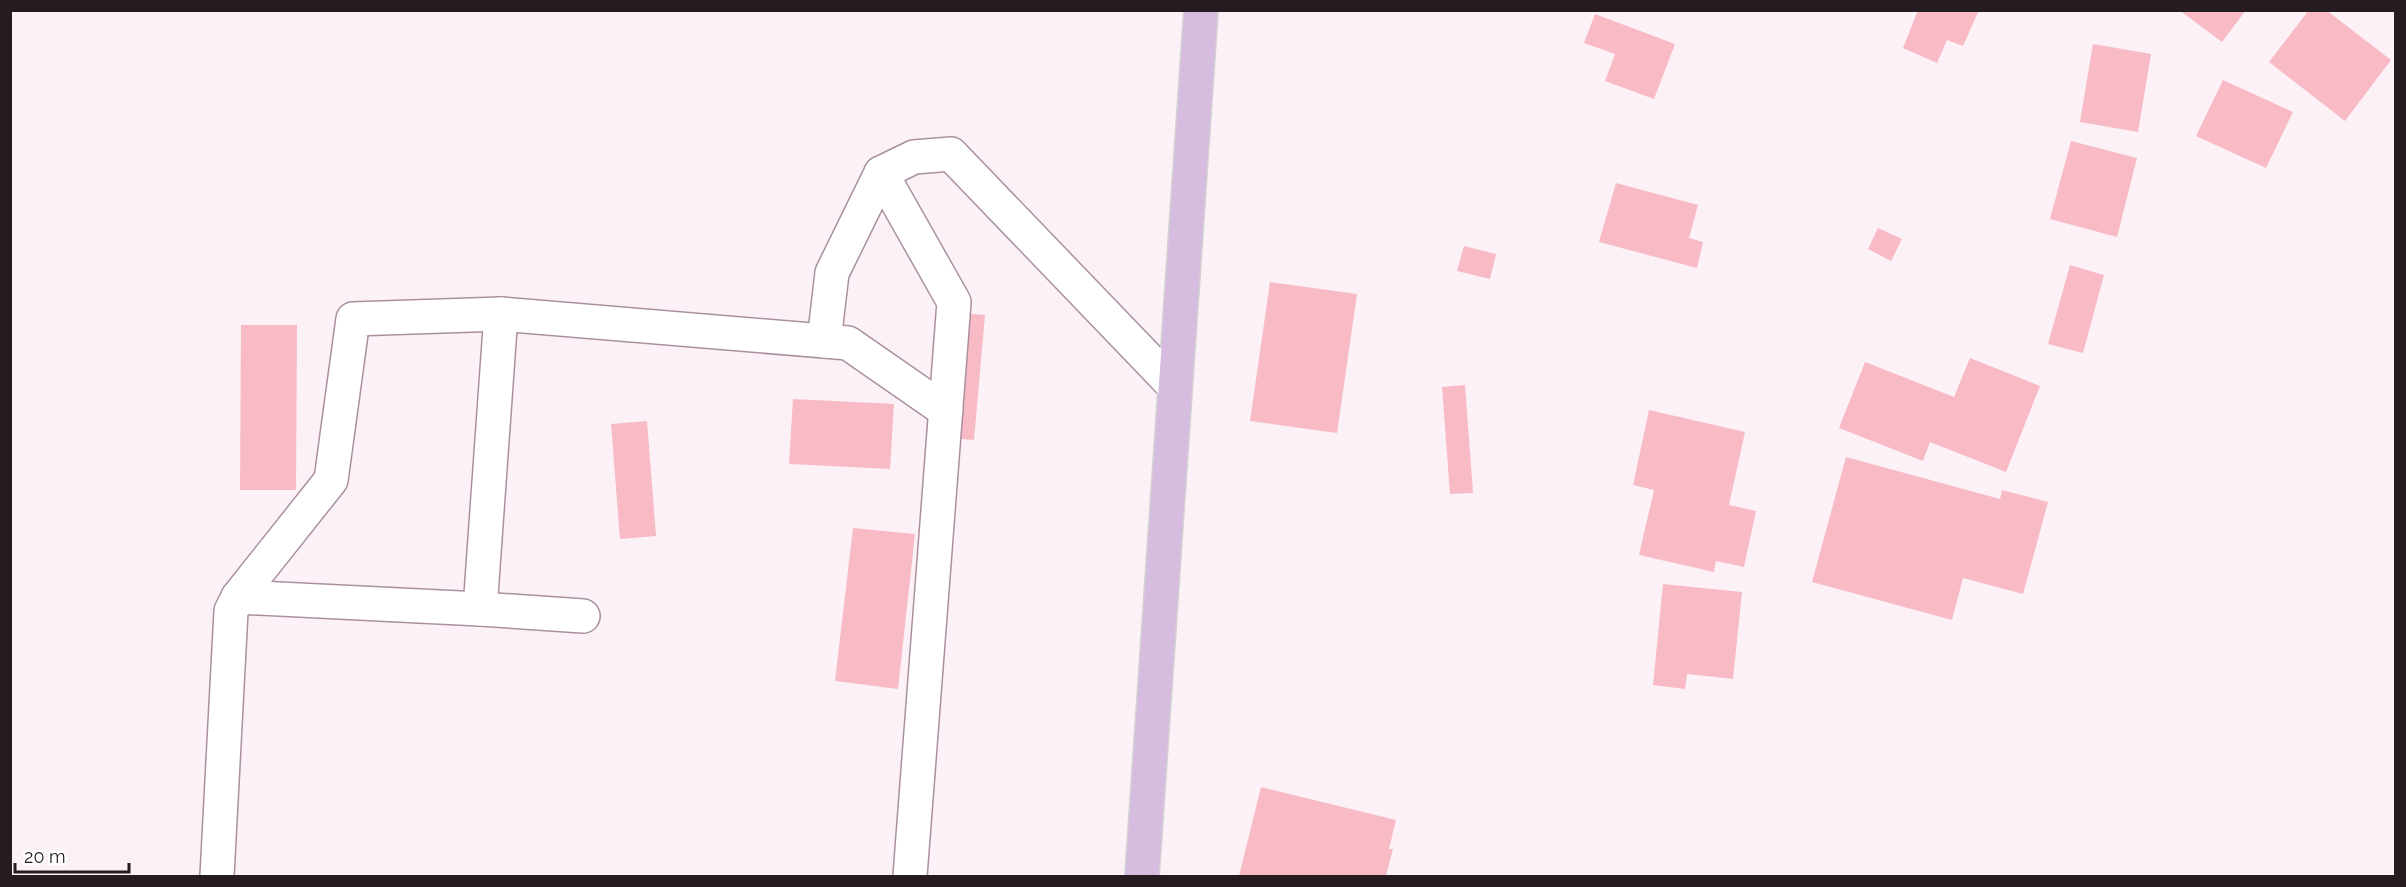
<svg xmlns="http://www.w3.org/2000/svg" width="2406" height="887" font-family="Raleway,sans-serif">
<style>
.building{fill:#f8bbc6}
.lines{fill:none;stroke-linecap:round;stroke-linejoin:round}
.minor-casing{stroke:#aa909f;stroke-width:36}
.major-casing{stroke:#d3d1d3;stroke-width:36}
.minor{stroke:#fff;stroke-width:33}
.major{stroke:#d6bcde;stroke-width:33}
</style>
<rect width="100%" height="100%" fill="#fcf1f7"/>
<g class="building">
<path d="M1918 10H1979L1963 46 1947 40 1937 63 1903 48Z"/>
<path d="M2179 10H2246L2222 42Z"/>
<path d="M2309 10H2326L2391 60 2345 121 2269 62Z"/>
<path d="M1595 14 1675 44 1654 99 1605 81 1615 54 1584 43Z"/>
<path d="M2093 44 2151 54 2138 132 2080 122Z"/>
<path d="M2223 80 2293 112 2266 168 2196 136Z"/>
<path d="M2071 141 2137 158 2117 237 2050 219Z"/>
<path d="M1616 183 1698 205 1689 238 1703 242 1697 268 1599 242Z"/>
<path d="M1878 228 1902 239 1891 261 1868 249Z"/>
<path d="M1464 246 1496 254 1490 279 1457 271Z"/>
<path d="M2070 265 2104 275 2083 353 2048 344Z"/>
<path d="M1270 282 1357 294 1337 433 1250 421Z"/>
<path d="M959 313 985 315 974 440 947 438Z"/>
<path d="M241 325H297L296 490H240Z"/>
<path d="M1970 358 2040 386 2006 472 1930 442 1923 461 1839 428 1865 362 1954 397Z"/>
<path d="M1465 385 1473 493 1450 494 1442 387Z"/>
<path d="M793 399 894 404 890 469 789 464Z"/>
<path d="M1649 410 1745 432 1729 505 1756 511 1744 567 1716 561 1714 572 1639 555 1654 490 1633 485Z"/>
<path d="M647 421 656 536 620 539 611 424Z"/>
<path d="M1846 457 2000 499 2002 490 2048 502 2023 594 1963 578 1952 620 1812 582Z"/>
<path d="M853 528 915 534 898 689 835 681Z"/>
<path d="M1663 584 1742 592 1733 679 1687 674 1685 689 1653 685Z"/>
<path d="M1261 787 1396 820 1389 849H1393L1386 876H1239Z"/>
</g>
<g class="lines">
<g class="minor-casing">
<g id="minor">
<path d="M881 173 954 302 910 876"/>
<path d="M824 341 832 273 881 173 914 157 951 154 1175 387"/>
<path d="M238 597 480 609 501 314"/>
<path d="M480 609 583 616"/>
<path d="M217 876 231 611 238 597 331 480 353 319 501 314 848 343 946 411"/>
</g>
</g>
<g class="major-casing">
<path id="major" d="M1142 876 1201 10"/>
</g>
<use href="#minor" class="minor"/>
<use href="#major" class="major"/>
</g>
<rect width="2406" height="887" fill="none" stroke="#251b21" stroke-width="24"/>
<path d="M15 863v9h114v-9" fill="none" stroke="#251b21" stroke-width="3"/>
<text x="24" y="863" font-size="18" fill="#251b21" stroke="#ffffff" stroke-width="4.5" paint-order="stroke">20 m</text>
</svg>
